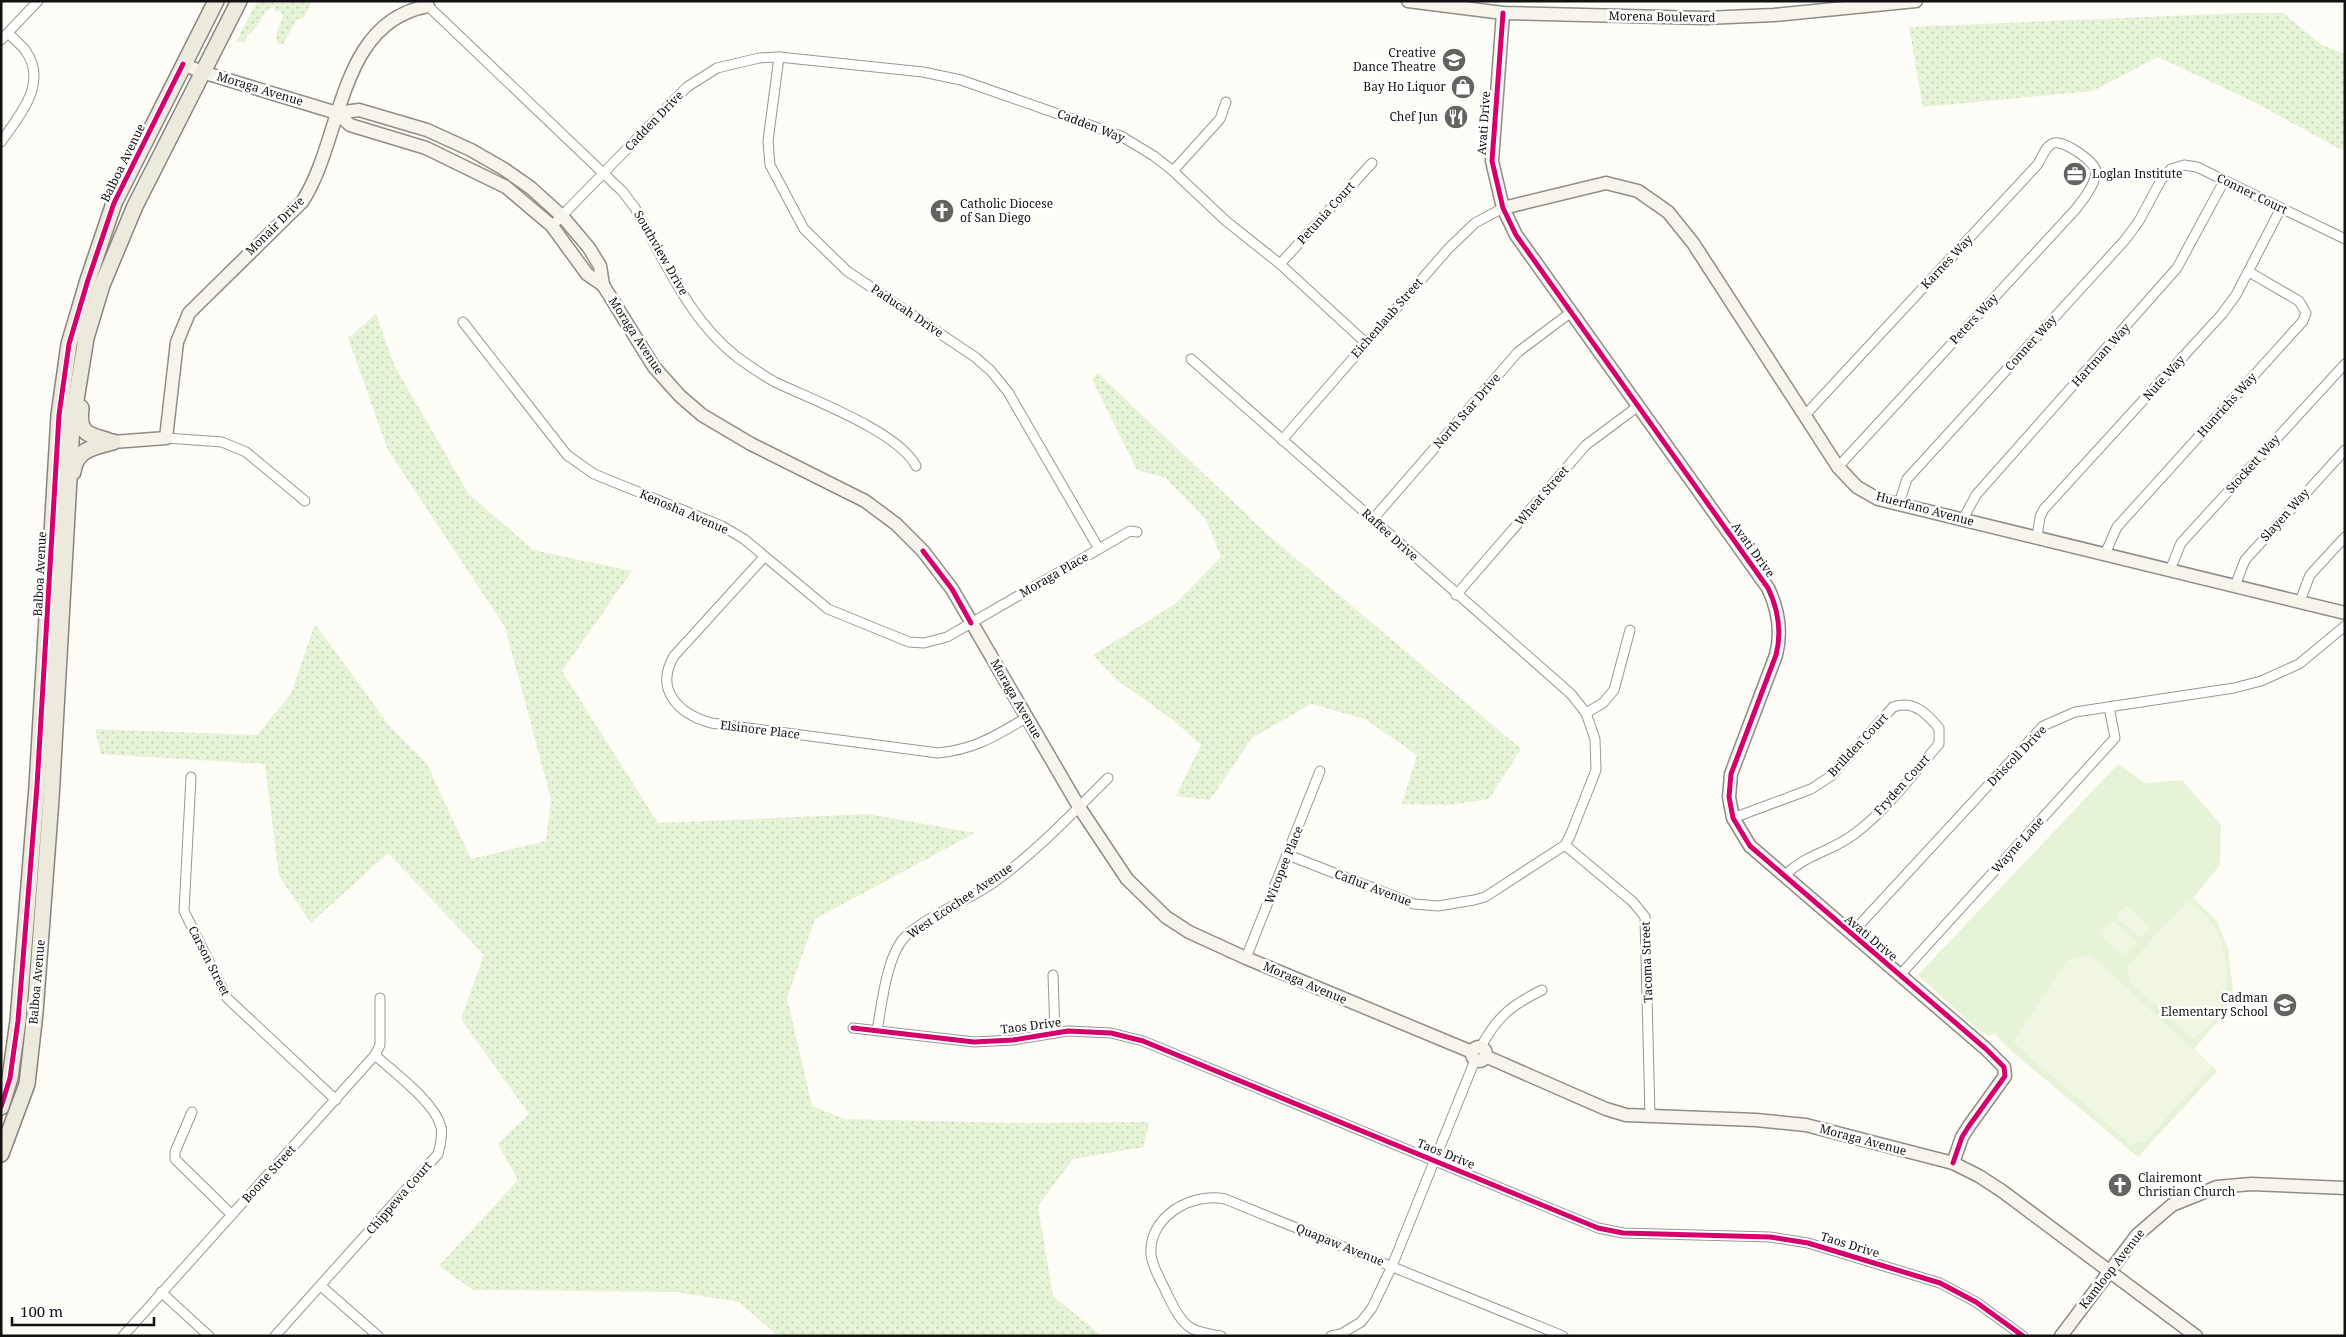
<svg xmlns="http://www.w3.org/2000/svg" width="2346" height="1337" font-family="'Noto Serif',serif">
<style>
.grass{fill:url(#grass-dots)}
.park{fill:#e7f3d7}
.pitch{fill:#f0f6e1}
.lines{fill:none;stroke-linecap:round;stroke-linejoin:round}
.street-casing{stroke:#979795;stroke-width:11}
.secondary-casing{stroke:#8e8d8b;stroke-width:15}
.primary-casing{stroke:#858482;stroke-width:18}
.street{stroke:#fffffe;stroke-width:9}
.secondary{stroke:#f6f4eb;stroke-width:12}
.primary{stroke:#ede9dc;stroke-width:15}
.cycleway-casing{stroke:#fff;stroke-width:8}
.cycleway{stroke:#d6006c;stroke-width:5}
.labels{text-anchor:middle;stroke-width:5;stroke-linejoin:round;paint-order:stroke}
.street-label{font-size:12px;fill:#111;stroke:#fff}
.poi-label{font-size:12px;fill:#111;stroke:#fff;text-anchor:end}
</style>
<defs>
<pattern id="grass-dots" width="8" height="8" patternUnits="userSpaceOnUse" patternTransform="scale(1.25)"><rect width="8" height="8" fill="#e7f3d7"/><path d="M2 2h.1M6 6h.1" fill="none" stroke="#c5cfb8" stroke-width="1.8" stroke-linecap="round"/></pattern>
</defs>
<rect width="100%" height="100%" fill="#fdfcf7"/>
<g class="grass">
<path d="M257 1H274V3L312 1 303 19H297L283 44H278C273 33 281 25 283 15L280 11H276L274 7 268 9C260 19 257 29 247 36L245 42H236Z"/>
<path d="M2243 13H2283L2322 45 2345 54V152L2258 104 2158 57 2093 91 1923 107 1909 27Z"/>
<path d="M376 314 394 365 468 493 533 550 632 571 562 671 658 823 869 814 975 833 815 919 787 998 812 1106 844 1119 1023 1123 1149 1122 1144 1147 1073 1159 1038 1206 1053 1296 1102 1336H778L739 1302 676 1292 473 1290 439 1266 518 1180 498 1144 529 1114 461 1019 484 955 388 853 311 923 279 876 265 764 101 754 95 729 257 735 291 694 315 624 389 725 427 764 471 859 546 841 551 799 505 627 388 450 348 338Z"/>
<path d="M1098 373 1267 534 1521 749 1489 799 1449 805 1402 804 1417 755 1365 719 1311 704 1252 738 1210 800 1176 796 1201 745 1173 720 1117 680 1093 655 1175 604 1221 557 1206 520 1166 478 1137 470 1092 379Z"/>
</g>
<path class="park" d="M2118 764 2145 783 2182 780 2221 825 2220 865 2193 898 2217 921 2228 949 2233 990 2219 1020 2194 1049 2217 1071 2138 1157 2009 1049 1994 1033 1989 1036 1978 1030 1918 975Z"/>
<g class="pitch">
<path d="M2189 900C2197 908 2207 915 2213 925 2235 960 2231 1018 2192 1039L2129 981 2128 965Z"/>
<path d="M2126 905 2150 927 2140 938 2116 917Z"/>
<path d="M2112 920 2137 942 2123 956 2099 933Z"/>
<path d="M2091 955 2212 1067 2152 1134 2146 1140 2132 1145 2013 1042 2068 959Z"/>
</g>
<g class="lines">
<g class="street-casing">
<g id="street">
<path d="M428 6 623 192 635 208C664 259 689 320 737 357 748 365 762 375 775 382 810 399 898 431 916 466"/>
<path d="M1 40 38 1"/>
<path d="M779 57 768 141 770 165 804 229 847 271 975 357 991 371 1008 392 1099 549"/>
<path d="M1 142C20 114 49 83 25 50 20 44 13 38 8 33"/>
<path d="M1173 171 1220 119 1226 102"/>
<path d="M552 226 687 87 717 68 759 58 779 57 923 72 961 80 1121 136 1154 156 1173 171 1226 221 1280 264 1366 343"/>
<path d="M1280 264 1372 163"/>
<path d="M463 322 567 455 594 474 722 526 744 539 828 609 909 642 924 643 947 637 1130 531 1137 532"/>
<path d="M1191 359 1571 694 1586 713 1595 739 1596 770 1570 836 1565 845 1485 897 1474 900 1438 906 1414 904 1288 855"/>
<path d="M1806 414 2038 164C2042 157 2046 145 2054 143 2064 140 2096 162 2096 172 2095 185 2083 200 2075 210L1838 467"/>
<path d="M166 438 222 442 246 452 305 501"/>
<path d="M1282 440 1448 249 1475 223 1503 208"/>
<path d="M1899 503 1907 479 2125 240 2139 221 2161 180 2171 169 2184 165 2197 167 2345 239"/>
<path d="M1373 519 1518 352 1570 313"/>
<path d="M1963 519 1976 495 2177 268 2224 181"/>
<path d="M2037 537 2040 517 2044 509 2222 314 2236 295 2281 208"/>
<path d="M2105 554 2117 527 2303 321 2306 313 2299 301 2249 272"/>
<path d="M764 557 674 656C654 690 679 714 711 723L938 753C976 749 995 736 1026 718"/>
<path d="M2170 570 2181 543 2345 364"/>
<path d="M2235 586 2245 560 2345 450"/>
<path d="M1456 595 1586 445 1637 407"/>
<path d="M2300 601 2310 575 2345 537"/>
<path d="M1586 713 1603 703 1614 690 1630 630"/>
<path d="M191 777 184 911 227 998 336 1100"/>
<path d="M1733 818 1811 789 1831 776 1893 707C1914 700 1926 713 1939 728V744C1912 775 1887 810 1853 835 1830 852 1806 854 1784 876"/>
<path d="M1565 845 1633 902 1645 917 1650 1116"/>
<path d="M1851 934 2043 726 2075 712 2234 688 2261 681 2299 664 2345 626"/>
<path d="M1246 958 1320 771"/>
<path d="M1053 975 1055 1033"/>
<path d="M1900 975 2115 738 2109 707"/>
<path d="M853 1028 974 1042 1013 1040 1068 1031 1111 1033 1143 1041 1598 1228 1623 1233 1770 1237 1808 1243 1940 1283 1976 1302 2023 1336"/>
<path d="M877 1030C882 1004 886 960 903 939 921 919 966 901 990 885 1034 854 1070 816 1108 778"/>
<path d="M1481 1047C1497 1016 1512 1005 1542 990"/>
<path d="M192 1112 175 1152V1159L232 1215"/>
<path d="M321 1286 378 1336"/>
<path d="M161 1292 209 1336"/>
<path d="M123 1336 375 1055 380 1045V998"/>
<path d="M275 1336 438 1154C440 1145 443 1136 441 1127 435 1102 394 1073 375 1055"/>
<path d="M1221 1336C1212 1334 1199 1333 1191 1328 1180 1321 1173 1306 1167 1294 1162 1282 1153 1269 1151 1255 1148 1217 1191 1192 1225 1199L1563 1336"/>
<path d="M1331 1336 1341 1334 1361 1322 1372 1308 1392 1266 1475 1060"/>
</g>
</g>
<g class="secondary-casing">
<g id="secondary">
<path d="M1408 1 1503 13 1705 18 1774 15 1916 1"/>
<path d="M1503 13 1492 161 1503 208 1516 235 1768 588C1778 609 1782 632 1776 655L1731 774 1729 797 1733 818 1750 846 1986 1049 2004 1067 2005 1076 1969 1126 1962 1137 1953 1163"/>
<path d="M183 64 202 72 337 113 359 110 427 130 471 150 504 169 531 188 563 217 589 248 600 266 603 285"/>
<path d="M337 113 350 125 426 148 506 187 552 226 587 274 603 285 654 367 680 396 702 415 751 444 865 501 896 524 923 551 952 589 1079 807 1127 879 1166 917 1189 932 1246 958 1472 1052"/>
<path d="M1503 208 1606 183 1638 191 1668 212 1693 243 1838 467 1857 487 1878 499 2345 613"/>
<path d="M113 442 166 438 177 342 189 313 302 202C343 140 337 22 428 6"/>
<circle cx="1479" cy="1054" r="7"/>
<path d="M1485 1056 1606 1109 1626 1115 1756 1120 1806 1125 1953 1163 1979 1176 2002 1191 2196 1336"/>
<path d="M2061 1336 2137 1235 2172 1205 2217 1187 2251 1184 2345 1188"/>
</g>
</g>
<g class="primary-casing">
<g id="primary">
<path d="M81 408C78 435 88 434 109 441"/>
<path d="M73 472C76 449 94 447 113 442"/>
<path d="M1 1107 10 1078 18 1021 37 786 59 415 69 344 88 280 114 203 216 1"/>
<path d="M1 1154 27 1084 35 1013 51 799 72 425 86 338 102 285 135 206 239 1"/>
</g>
</g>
<use href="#street" class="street"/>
<use href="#secondary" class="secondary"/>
<use href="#primary" class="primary"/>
<g class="cycleway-casing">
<g id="cycleway">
<path d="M1503 13 1492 161 1503 208 1516 235 1768 588C1778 609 1782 632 1776 655L1731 774 1729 797 1733 818 1750 846 1986 1049 2004 1067 2005 1076 1969 1126 1962 1137 1953 1163"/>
<path d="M923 551 952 589 971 623"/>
<path d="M853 1028 974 1042 1013 1040 1068 1031 1111 1033 1143 1041 1598 1228 1623 1233 1770 1237 1808 1243 1940 1283 1976 1302 2023 1336"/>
<path d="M1 1107 10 1078 18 1021 37 786 59 415 69 344 88 280 114 203 183 64"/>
</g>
</g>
<use href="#cycleway" class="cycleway"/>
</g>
<defs>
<g id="school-disc" transform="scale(1.25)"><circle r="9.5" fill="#646362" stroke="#fff"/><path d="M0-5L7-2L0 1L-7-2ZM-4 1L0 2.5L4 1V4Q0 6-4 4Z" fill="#fff"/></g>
<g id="shop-disc" transform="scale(1.25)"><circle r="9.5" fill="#646362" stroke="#fff"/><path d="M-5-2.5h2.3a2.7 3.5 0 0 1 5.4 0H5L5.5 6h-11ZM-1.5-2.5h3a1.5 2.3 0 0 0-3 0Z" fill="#fff"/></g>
<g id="restaurant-disc" transform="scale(1.25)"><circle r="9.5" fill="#646362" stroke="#fff"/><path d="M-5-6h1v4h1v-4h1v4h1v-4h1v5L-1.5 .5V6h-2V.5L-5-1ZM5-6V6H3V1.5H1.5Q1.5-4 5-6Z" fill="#fff"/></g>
<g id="office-disc" transform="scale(1.25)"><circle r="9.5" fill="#646362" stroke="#fff"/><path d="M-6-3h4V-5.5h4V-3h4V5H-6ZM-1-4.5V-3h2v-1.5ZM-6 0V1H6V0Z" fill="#fff"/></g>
<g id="church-disc" transform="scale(1.25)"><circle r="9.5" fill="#646362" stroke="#fff"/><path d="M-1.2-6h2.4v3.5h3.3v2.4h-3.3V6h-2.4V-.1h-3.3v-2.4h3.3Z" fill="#fff"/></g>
</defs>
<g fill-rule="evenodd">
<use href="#school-disc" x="1454" y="60"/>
<use href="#shop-disc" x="1463" y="87"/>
<use href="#restaurant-disc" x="1456" y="117"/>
<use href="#office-disc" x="2075" y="174"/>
<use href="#church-disc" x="942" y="211"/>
<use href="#school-disc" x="2285" y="1005"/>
<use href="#church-disc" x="2120" y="1185"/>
</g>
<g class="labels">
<g class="street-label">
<text transform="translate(1662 17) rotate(1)" y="4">Morena Boulevard</text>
<text transform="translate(260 89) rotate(17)" y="4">Moraga Avenue</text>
<text transform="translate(654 121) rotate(-46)" y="4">Cadden Drive</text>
<text transform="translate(1484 123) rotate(-86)" y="4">Avati Drive</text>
<text transform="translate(1091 126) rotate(21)" y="4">Cadden Way</text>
<text transform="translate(123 163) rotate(-64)" y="4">Balboa Avenue</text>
<text transform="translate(2252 194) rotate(26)" y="4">Conner Court</text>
<text transform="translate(1326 213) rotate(-48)" y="4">Petunia Court</text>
<text transform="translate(275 226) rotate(-45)" y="4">Monair Drive</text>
<text transform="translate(661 253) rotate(60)" y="4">Southview Drive</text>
<text transform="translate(1947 262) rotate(-47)" y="4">Karnes Way</text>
<text transform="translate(907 311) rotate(34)" y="4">Paducah Drive</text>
<text transform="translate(1387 318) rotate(-49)" y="4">Eichenlaub Street</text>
<text transform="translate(1974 319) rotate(-47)" y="4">Peters Way</text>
<text transform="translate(636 336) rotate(57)" y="4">Moraga Avenue</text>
<text transform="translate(2031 343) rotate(-48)" y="4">Conner Way</text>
<text transform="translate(2101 355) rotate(-48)" y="4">Hartman Way</text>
<text transform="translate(2164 378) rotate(-48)" y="4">Nute Way</text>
<text transform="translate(2227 405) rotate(-48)" y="4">Hunrichs Way</text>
<text transform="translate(1467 411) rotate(-49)" y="4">North Star Drive</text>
<text transform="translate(2253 464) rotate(-48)" y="4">Stockett Way</text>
<text transform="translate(1542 496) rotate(-49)" y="4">Wheat Street</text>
<text transform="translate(1925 509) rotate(15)" y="4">Huerfano Avenue</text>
<text transform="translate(684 512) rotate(23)" y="4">Kenosha Avenue</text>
<text transform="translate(2285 515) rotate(-48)" y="4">Slayen Way</text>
<text transform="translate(1390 535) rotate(42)" y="4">Raffee Drive</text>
<text transform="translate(1753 550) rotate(54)" y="4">Avati Drive</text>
<text transform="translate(40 574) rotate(-87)" y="4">Balboa Avenue</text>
<text transform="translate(1054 575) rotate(-30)" y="4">Moraga Place</text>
<text transform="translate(1016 699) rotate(60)" y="4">Moraga Avenue</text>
<text transform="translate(760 730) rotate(7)" y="4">Elsinore Place</text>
<text transform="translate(1858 745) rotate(-47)" y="4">Brillden Court</text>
<text transform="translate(2017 756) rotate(-46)" y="4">Driscoll Drive</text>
<text transform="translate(1902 785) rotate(-48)" y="4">Fryden Court</text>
<text transform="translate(2018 845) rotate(-48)" y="4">Wayne Lane</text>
<text transform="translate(1284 865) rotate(-68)" y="4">Wicopee Place</text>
<text transform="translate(1373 888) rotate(21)" y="4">Caflur Avenue</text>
<text transform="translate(960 901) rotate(-34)" y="4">West Ecochee Avenue</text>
<text transform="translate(1871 938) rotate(40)" y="4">Avati Drive</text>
<text transform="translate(209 961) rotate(63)" y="4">Carson Street</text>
<text transform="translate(1647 962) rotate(-92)" y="4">Tacoma Street</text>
<text transform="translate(37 982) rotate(-85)" y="4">Balboa Avenue</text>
<text transform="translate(1305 983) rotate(23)" y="4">Moraga Avenue</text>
<text transform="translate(1031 1026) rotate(-7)" y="4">Taos Drive</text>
<text transform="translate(1863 1140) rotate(15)" y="4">Moraga Avenue</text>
<text transform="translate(1446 1154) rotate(22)" y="4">Taos Drive</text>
<text transform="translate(269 1174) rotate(-48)" y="4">Boone Street</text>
<text transform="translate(399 1198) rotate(-49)" y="4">Chippewa Court</text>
<text transform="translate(1340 1245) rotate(22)" y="4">Quapaw Avenue</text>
<text transform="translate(1850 1245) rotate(17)" y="4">Taos Drive</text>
<text transform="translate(2112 1269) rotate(-52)" y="4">Kamloop Avenue</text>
</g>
<g class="poi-label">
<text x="1436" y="57">Creative<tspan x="1436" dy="14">Dance Theatre</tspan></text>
<text x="1446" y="91">Bay Ho Liquor</text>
<text x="1438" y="121">Chef Jun</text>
<text x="2092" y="178" text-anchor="start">Loglan Institute</text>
<text x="960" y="208" text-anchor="start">Catholic Diocese<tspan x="960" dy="14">of San Diego</tspan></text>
<text x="2268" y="1002">Cadman<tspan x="2268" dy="14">Elementary School</tspan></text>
<text x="2138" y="1182" text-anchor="start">Clairemont<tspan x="2138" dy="14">Christian Church</tspan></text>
</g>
</g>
<rect width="2346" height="1337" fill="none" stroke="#111111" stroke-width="5"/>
<path d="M12 1317v8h142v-8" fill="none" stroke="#111111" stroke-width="2.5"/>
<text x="20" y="1317" font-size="15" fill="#111111" stroke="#ffffff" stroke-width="4" paint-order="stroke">100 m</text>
</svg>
